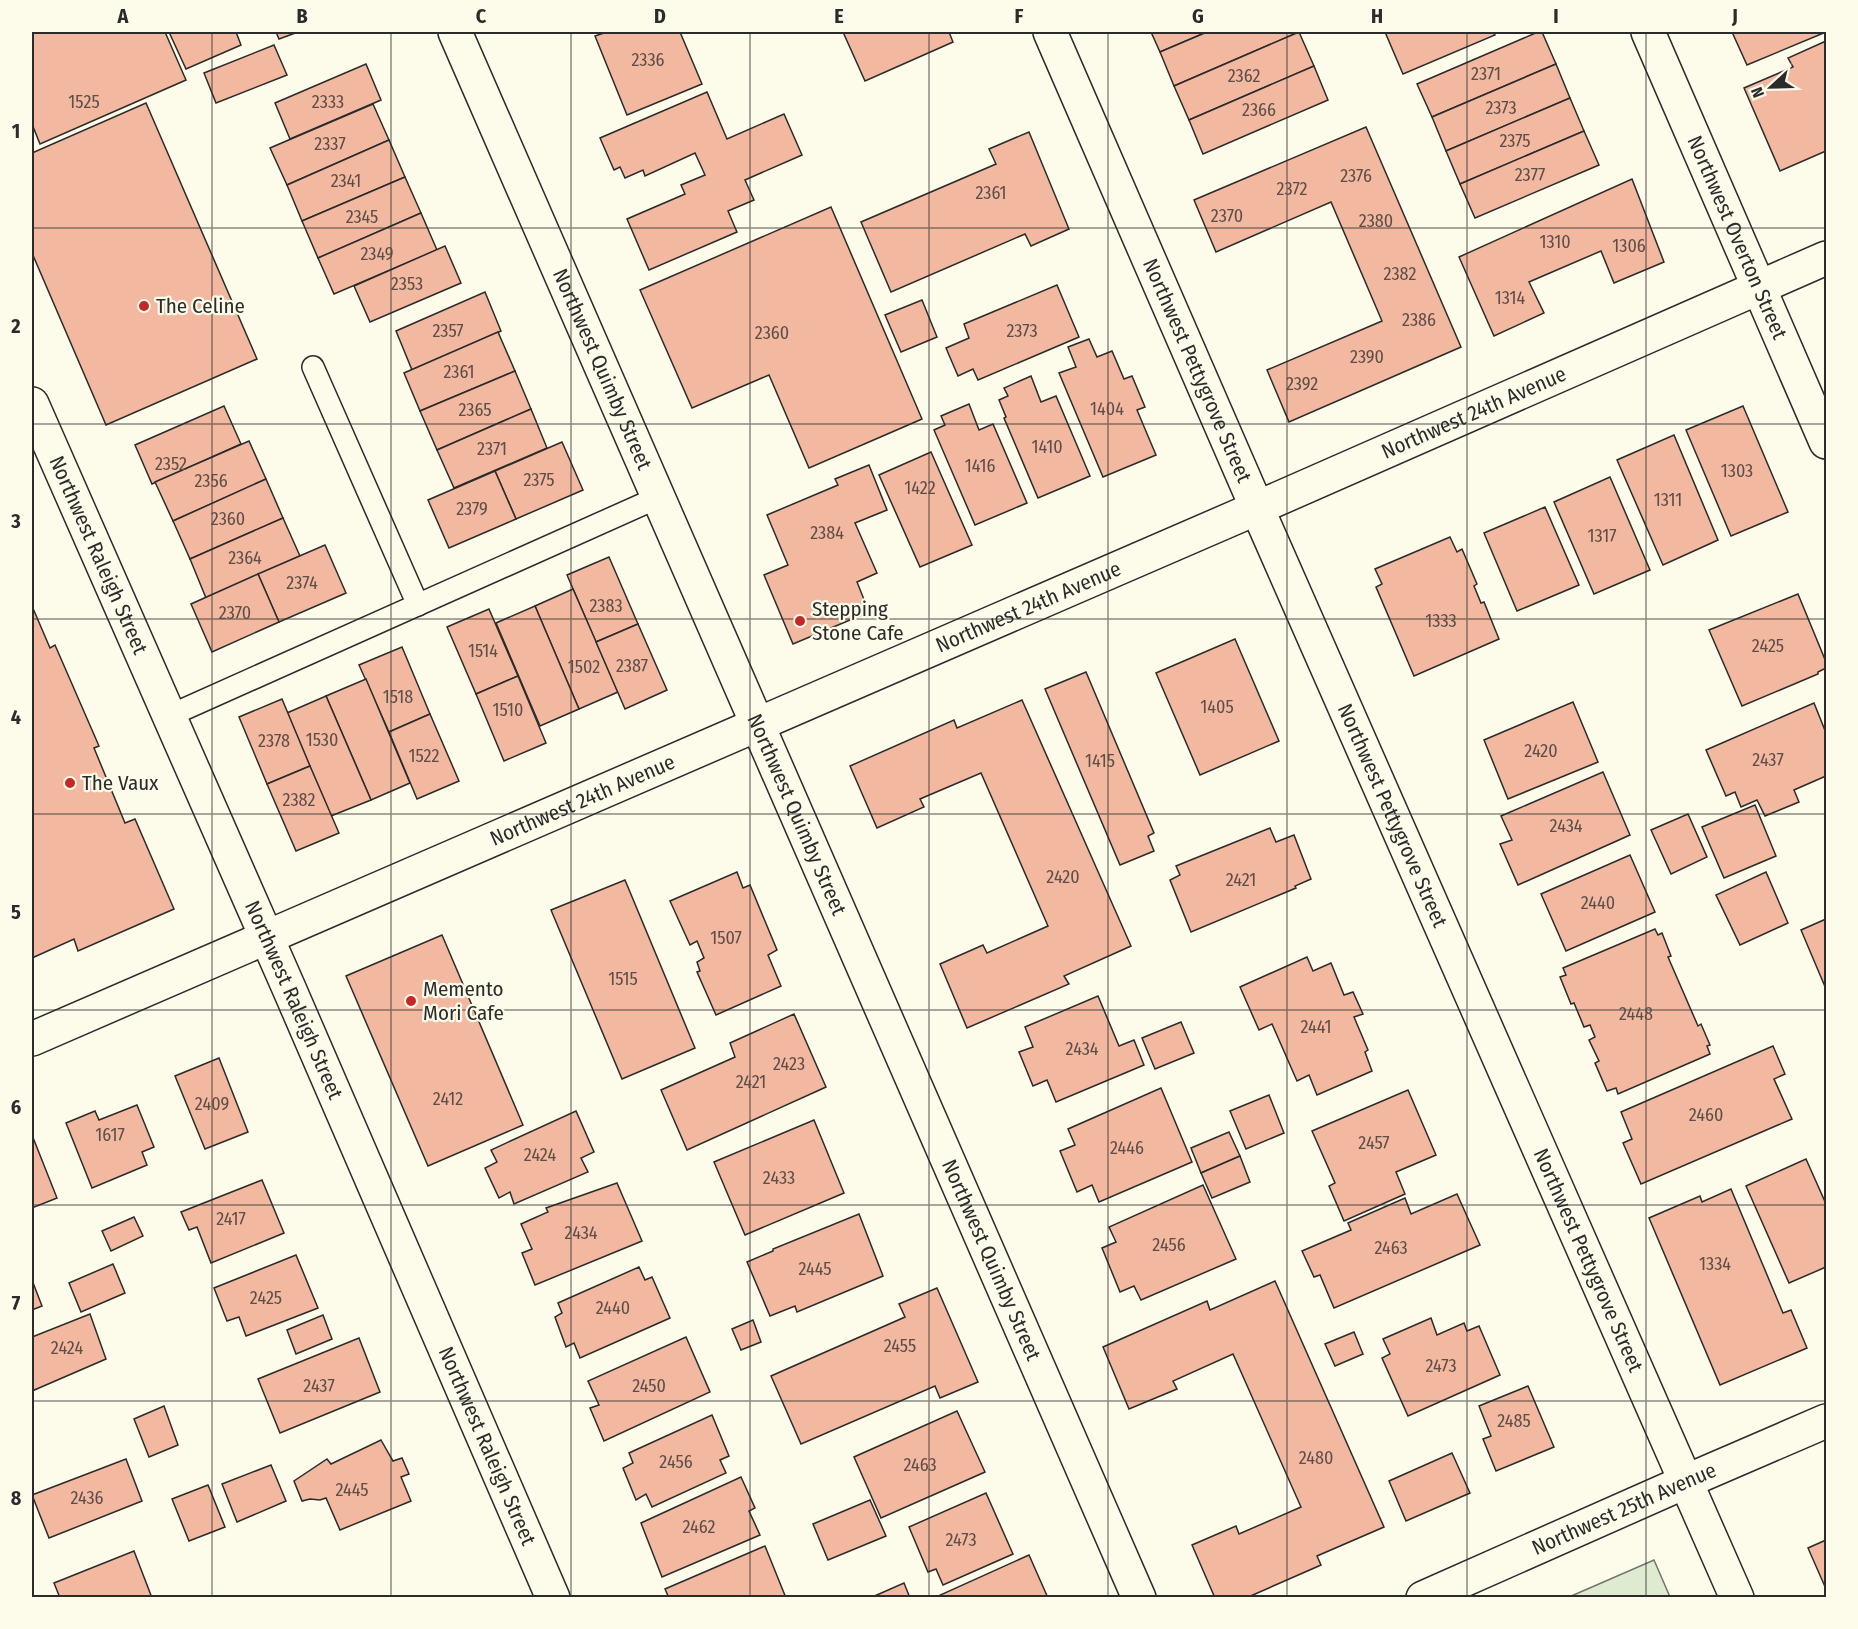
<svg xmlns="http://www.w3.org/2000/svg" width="1858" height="1629" font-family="'Fira Sans Condensed',sans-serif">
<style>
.green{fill:#deebd1;stroke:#74746e;stroke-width:1.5}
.building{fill:#f2b8a0;stroke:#2b2b2b;stroke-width:1.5}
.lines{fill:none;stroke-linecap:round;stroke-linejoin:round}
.lane-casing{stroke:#2b2b2b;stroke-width:24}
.street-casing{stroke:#2b2b2b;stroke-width:36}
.secondary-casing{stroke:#2b2b2b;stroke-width:36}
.lane{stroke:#fdfbea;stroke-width:21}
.street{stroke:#fdfbea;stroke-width:33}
.secondary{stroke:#fdfbea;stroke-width:33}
.grid{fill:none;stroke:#2b2b2b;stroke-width:1.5;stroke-opacity:0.55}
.poi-dot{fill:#c62828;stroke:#fdfbea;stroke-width:2}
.labels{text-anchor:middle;stroke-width:4.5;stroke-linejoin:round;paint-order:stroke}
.number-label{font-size:18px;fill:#5d4e48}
.street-label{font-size:21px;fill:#2b2b2b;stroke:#fdfbea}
.poi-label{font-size:21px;fill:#2b2b2b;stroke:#fdfbea;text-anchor:start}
.neatline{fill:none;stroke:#2b2b2b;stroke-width:2}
.grid-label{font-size:20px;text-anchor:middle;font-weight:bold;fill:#2b2b2b}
</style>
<rect width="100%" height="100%" fill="#fdfbea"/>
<path class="green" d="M1654 1560 1670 1597H1569Z"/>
<g class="building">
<path d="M32 32H165L186 80 40 144 32 124Z"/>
<path d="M169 32H236L241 45 186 69Z"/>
<path d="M276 32H298L279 39Z"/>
<path d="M607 32H680L702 84 627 115 595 36Z"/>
<path d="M843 32H949L953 42 865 81Z"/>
<path d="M1151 32H1207L1160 52Z"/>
<path d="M1207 32H1299L1174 86 1160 52Z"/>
<path d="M1299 32 1314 66 1189 120 1174 86Z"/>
<path d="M1385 32H1493L1495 35 1403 74Z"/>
<path d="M1538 32H1542L1556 64 1432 117 1417 84Z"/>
<path d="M1732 32H1826L1747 65Z"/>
<path d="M1826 41V151L1780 171 1744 88 1793 67 1788 58Z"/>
<path d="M274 45 287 75 216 103 204 73Z"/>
<path d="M366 64 381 100 290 139 275 103Z"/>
<path d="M1556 64 1570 98 1446 151 1432 117Z"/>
<path d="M1314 66 1328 100 1203 154 1189 120Z"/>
<path d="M707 92 727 139 784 114 802 155 745 180 754 200 728 211 737 232 649 270 627 219 685 194 681 185 705 175 695 153 645 176 643 170 625 178 620 167 614 170 600 138Z"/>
<path d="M1570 98 1584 131 1460 184 1446 151Z"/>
<path d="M146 103 257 359 106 425 32 253V153Z"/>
<path d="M373 104 389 140 287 185 270 148Z"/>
<path d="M1366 127 1461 347 1289 422 1267 370 1382 321 1331 202 1216 252 1194 200Z"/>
<path d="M1584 131 1599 165 1475 218 1460 184Z"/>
<path d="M1029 132 1069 229 1031 246 1025 234 891 292 861 222 996 164 989 149Z"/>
<path d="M389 140 405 177 302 221 287 185Z"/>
<path d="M405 177 421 213 318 258 302 221Z"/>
<path d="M1632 179 1664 262 1614 283 1601 251 1529 282 1544 313 1494 336 1459 257Z"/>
<path d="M831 207 922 419 809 468 769 375 692 408 640 290Z"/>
<path d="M421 213 437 250 334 294 318 258Z"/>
<path d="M445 246 461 283 370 322 354 286Z"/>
<path d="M1057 285 1079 337 978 380 973 369 958 376 946 348 969 338 964 324Z"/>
<path d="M485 292 501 331 412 370 396 331Z"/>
<path d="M922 300 937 337 901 352 885 315Z"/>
<path d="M498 332 515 371 420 411 404 373Z"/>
<path d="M1089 339 1097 357 1112 351 1124 379 1132 376 1145 407 1137 410 1156 455 1103 477 1059 373 1076 367 1068 347Z"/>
<path d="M515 371 531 409 437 450 420 411Z"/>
<path d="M1031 376 1041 402 1056 396 1090 476 1038 498 1004 418 1006 417 999 400 1008 396 1004 388Z"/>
<path d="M969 404 979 430 993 424 1027 503 975 525 934 430 945 425 941 416Z"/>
<path d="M224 406 241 444 152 484 135 445Z"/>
<path d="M1743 406 1788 512 1731 536 1686 430Z"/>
<path d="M531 409 547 448 454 488 437 450Z"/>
<path d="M1674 435 1718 540 1663 565 1617 460Z"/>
<path d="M249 441 266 479 173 521 155 482Z"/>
<path d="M562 442 583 490 516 519 495 471Z"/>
<path d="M931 452 972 545 920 567 879 475Z"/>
<path d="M869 465 887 510 855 523 877 573 857 582 869 612 793 644 764 575 788 565 767 515 838 485 835 479Z"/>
<path d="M495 471 516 519 449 548 428 500Z"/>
<path d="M1610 477 1650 570 1594 594 1554 502Z"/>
<path d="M266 479 283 518 190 559 173 521Z"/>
<path d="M1545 507 1579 585 1517 611 1484 533Z"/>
<path d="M283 518 300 556 206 598 190 559Z"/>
<path d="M1450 537 1457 552 1462 549 1477 584 1474 586 1481 603 1484 602 1499 639 1414 676 1376 587 1382 584 1375 569Z"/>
<path d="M325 545 346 593 279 622 258 574Z"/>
<path d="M609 557 638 624 596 642 567 575Z"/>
<path d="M258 574 279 622 212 652 191 604Z"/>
<path d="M573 589 618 692 579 709 535 606Z"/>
<path d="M1798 594 1826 662V668L1818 672V674L1742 706 1709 630Z"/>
<path d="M32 606 50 648 55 645 99 746 94 748 125 823 135 819 174 909 78 951 74 939 32 958Z"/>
<path d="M535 606 579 709 540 726 496 623Z"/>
<path d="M489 609 518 676 476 694 447 627Z"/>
<path d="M638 624 667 690 625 709 596 642Z"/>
<path d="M1235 639 1279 741 1200 775 1156 673Z"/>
<path d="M402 647 430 714 389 732 359 665Z"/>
<path d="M1086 672 1154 833 1148 836 1154 851 1120 865 1045 689Z"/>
<path d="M518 676 546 743 504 761 476 694Z"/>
<path d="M366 679 410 783 371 800 326 696Z"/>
<path d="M326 696 371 800 331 816 287 713Z"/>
<path d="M282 699 310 766 267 784 239 717Z"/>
<path d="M1022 700 1131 946 1064 976 1069 984 967 1028 940 964 983 945 987 953 1048 926 981 773 920 799 924 807 877 828 850 766 954 720 957 728Z"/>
<path d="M1573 702 1598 762 1508 799 1484 740Z"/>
<path d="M1814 703 1826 733V776L1794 790 1799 802 1765 816 1757 800 1741 807 1735 792 1726 796 1706 750Z"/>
<path d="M430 714 459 781 417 799 389 732Z"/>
<path d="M310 766 339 833 296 851 267 784Z"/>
<path d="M1603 772 1630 835 1518 885 1500 844 1512 840 1501 816Z"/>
<path d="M1755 805 1776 856 1724 878 1702 827Z"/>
<path d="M1688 814 1707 857 1671 874 1651 830Z"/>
<path d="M1270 828 1276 842 1294 835 1311 879 1295 886 1296 888 1191 932 1170 880 1180 875 1176 866Z"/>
<path d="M1630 855 1655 912 1566 951 1541 894Z"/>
<path d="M737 872 743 888 750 885 777 950 768 955 781 986 716 1015 697 972 700 971 697 962 704 958 697 941 690 945 670 901Z"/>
<path d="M1766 872 1788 923 1740 945 1716 895Z"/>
<path d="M625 880 695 1048 622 1079 551 910Z"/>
<path d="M1826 919V989L1801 930Z"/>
<path d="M1655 929 1658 935 1662 933 1671 956 1668 957 1698 1026 1701 1024 1710 1045 1707 1046 1710 1054 1618 1094 1616 1088 1607 1091 1595 1063 1599 1061 1589 1040 1595 1037 1590 1025 1584 1027 1574 1003 1571 1004 1560 977 1566 975 1563 968Z"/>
<path d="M442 935 523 1125 428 1166 346 976Z"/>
<path d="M1307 957 1313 971 1331 963 1344 995 1353 992 1363 1014 1354 1017 1368 1050 1365 1052 1372 1071 1317 1095 1309 1075 1297 1081 1272 1024 1259 1030 1240 987Z"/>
<path d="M1098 996 1119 1046 1134 1040 1144 1065 1056 1102 1047 1080 1033 1086 1019 1052 1033 1047 1025 1027Z"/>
<path d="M794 1014 826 1087 687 1150 661 1090 735 1057 730 1043Z"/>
<path d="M1181 1022 1194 1053 1155 1069 1142 1038Z"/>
<path d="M1773 1046 1785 1074 1774 1079 1792 1119 1641 1184 1623 1143 1632 1139 1621 1112Z"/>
<path d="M219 1058 248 1132 205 1149 175 1076Z"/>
<path d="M1161 1088 1192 1162 1099 1202 1092 1185 1077 1192 1060 1151 1075 1145 1068 1129Z"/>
<path d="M1408 1090 1436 1155 1396 1172 1405 1194 1344 1221 1329 1186 1335 1183 1312 1131Z"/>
<path d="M1269 1095 1284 1133 1246 1149 1230 1111Z"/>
<path d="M137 1105 154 1147 142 1152 147 1165 92 1188 66 1123 95 1111 99 1120Z"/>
<path d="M576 1111 594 1152 581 1158 588 1172 514 1204 510 1192 499 1198 485 1168 497 1162 491 1150Z"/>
<path d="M814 1120 844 1193 745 1235 714 1162Z"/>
<path d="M1229 1132 1240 1156 1201 1173 1191 1148Z"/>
<path d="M32 1135 57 1198 32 1208Z"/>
<path d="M1240 1156 1250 1182 1212 1198 1201 1173Z"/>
<path d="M1806 1159 1826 1204V1267L1789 1283 1746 1186Z"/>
<path d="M262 1180 284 1233 211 1263 197 1227 189 1230 181 1212Z"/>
<path d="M617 1183 642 1241 535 1285 522 1253 532 1249 521 1224 548 1212 546 1208Z"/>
<path d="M1203 1185 1236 1259 1141 1300 1134 1286 1120 1292 1102 1248 1116 1242 1109 1227Z"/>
<path d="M1731 1189 1783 1313 1791 1310 1807 1348 1720 1385 1649 1218 1700 1196 1702 1202Z"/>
<path d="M1457 1194 1480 1245 1334 1308 1320 1275 1314 1277 1302 1251 1351 1230 1348 1223 1405 1198 1411 1214Z"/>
<path d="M859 1214 883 1276 797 1312 795 1306 770 1316 747 1262 773 1251V1249Z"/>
<path d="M134 1217 143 1236 111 1251 102 1231Z"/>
<path d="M296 1255 318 1308 246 1336 239 1317 227 1321 214 1288Z"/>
<path d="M113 1264 125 1293 81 1312 69 1283Z"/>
<path d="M639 1267 645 1280 652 1277 670 1318 580 1358 574 1343 566 1347 555 1317 562 1313 558 1303Z"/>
<path d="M32 1280 42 1306 32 1310Z"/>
<path d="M1275 1281 1384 1527 1317 1556 1321 1565 1246 1598H1215L1192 1545 1236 1526 1239 1534 1301 1507 1233 1354 1173 1381 1177 1389 1129 1409 1103 1347 1207 1301 1210 1310Z"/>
<path d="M937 1288 978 1382 940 1398 935 1386 801 1444 771 1376 905 1317 899 1304Z"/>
<path d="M90 1314 106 1359 32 1391V1337Z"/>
<path d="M323 1315 332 1339 296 1354 287 1330Z"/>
<path d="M1431 1318 1437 1335 1464 1323 1467 1331 1479 1326 1500 1375 1408 1416 1382 1358 1390 1354 1383 1339Z"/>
<path d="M753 1320 761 1342 741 1350 732 1329Z"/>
<path d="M1354 1332 1363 1354 1335 1366 1325 1344Z"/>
<path d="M686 1337 710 1392 604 1441 590 1408 599 1405 588 1381Z"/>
<path d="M359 1338 380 1392 280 1433 258 1379Z"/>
<path d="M1528 1386 1554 1447 1496 1471 1483 1439 1491 1436 1479 1406Z"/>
<path d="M164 1406 178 1445 149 1457 134 1419Z"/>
<path d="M957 1411 985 1472 881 1518 854 1457Z"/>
<path d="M712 1415 729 1456 720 1460 726 1473 652 1507 646 1494 636 1500 623 1468 633 1463 629 1453Z"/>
<path d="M381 1440 393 1461 402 1458 409 1474 401 1477 411 1501 340 1530 326 1498 320 1500 310 1499 302 1501 294 1481 327 1459 331 1464Z"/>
<path d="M1452 1453 1470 1493 1406 1521 1389 1481Z"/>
<path d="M126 1459 142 1501 49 1538 32 1495Z"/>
<path d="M271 1465 286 1501 237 1522 222 1484Z"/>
<path d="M741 1477 755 1508 749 1511 760 1535 662 1577 641 1523Z"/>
<path d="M208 1485 225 1527 189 1541 172 1499Z"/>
<path d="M986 1493 1013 1554 943 1585 936 1569 928 1572 909 1527Z"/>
<path d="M870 1500 886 1536 828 1560 813 1524Z"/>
<path d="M1826 1540V1589L1808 1548Z"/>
<path d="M765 1546 786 1598H669L665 1589Z"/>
<path d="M134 1551 152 1598H60L54 1583Z"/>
<path d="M1029 1555 1048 1598H939L938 1596Z"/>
<path d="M904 1583 910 1598H870Z"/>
</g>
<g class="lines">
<g class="lane-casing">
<g id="lane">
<path d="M313 367 418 605"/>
<path d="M169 716 659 497"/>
</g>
</g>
<g class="street-casing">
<g id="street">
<path id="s1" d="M455 32 1139 1598"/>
<path id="s2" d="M1050 32 1257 508 1737 1598"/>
<path id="s3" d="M1648 32 1826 442"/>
<path id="s4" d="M32 404 288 986 553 1598"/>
<path id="s5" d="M32 1039 1257 508 1826 258"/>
</g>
</g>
<g class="secondary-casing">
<g id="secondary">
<path id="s6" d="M1423 1598 1687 1481 1826 1421"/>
</g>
</g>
<use href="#lane" class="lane"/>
<use href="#street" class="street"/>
<use href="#secondary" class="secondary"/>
</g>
<path class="grid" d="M212 32V1598M391 32V1598M571 32V1598M750 32V1598M929 32V1598M1108 32V1598M1287 32V1598M1467 32V1598M1646 32V1598M32 228H1826M32 424H1826M32 619H1826M32 814H1826M32 1010H1826M32 1205H1826M32 1401H1826"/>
<g class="poi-dot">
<circle cx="144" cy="306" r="6"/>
<circle cx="800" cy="621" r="6"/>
<circle cx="70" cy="783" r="6"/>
<circle cx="411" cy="1001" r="6"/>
</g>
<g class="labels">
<g class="number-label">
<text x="648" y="66">2336</text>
<text x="1486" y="80">2371</text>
<text x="1244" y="82">2362</text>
<text x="84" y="108">1525</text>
<text x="328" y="108">2333</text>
<text x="1501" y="114">2373</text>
<text x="1259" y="116">2366</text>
<text x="1515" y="147">2375</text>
<text x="330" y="150">2337</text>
<text x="1530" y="181">2377</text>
<text x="1356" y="182">2376</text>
<text x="346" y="187">2341</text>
<text x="1292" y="195">2372</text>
<text x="991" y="199">2361</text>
<text x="1227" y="222">2370</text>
<text x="362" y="223">2345</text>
<text x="1376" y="227">2380</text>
<text x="1555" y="248">1310</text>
<text x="1629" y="252">1306</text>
<text x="377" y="260">2349</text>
<text x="1400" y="280">2382</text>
<text x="407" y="290">2353</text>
<text x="1510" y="304">1314</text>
<text x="1419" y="326">2386</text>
<text x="448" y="337">2357</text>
<text x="1022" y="337">2373</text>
<text x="772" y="339">2360</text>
<text x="1367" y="363">2390</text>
<text x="459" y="378">2361</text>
<text x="1302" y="390">2392</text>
<text x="1107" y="415">1404</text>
<text x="475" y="416">2365</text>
<text x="1047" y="453">1410</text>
<text x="492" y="455">2371</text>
<text x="171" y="470">2352</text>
<text x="980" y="472">1416</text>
<text x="1737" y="477">1303</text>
<text x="539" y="486">2375</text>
<text x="211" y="487">2356</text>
<text x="920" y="494">1422</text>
<text x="1668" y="506">1311</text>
<text x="472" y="515">2379</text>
<text x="228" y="525">2360</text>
<text x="827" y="539">2384</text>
<text x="1602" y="542">1317</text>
<text x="245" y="564">2364</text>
<text x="302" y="589">2374</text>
<text x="606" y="612">2383</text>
<text x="235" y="619">2370</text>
<text x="1441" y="627">1333</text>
<text x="1768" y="652">2425</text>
<text x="483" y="657">1514</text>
<text x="632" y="672">2387</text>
<text x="584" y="673">1502</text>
<text x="398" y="703">1518</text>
<text x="1217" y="713">1405</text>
<text x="508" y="716">1510</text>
<text x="322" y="746">1530</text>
<text x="274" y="747">2378</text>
<text x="1541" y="757">2420</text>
<text x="424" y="762">1522</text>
<text x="1768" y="766">2437</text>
<text x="1100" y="767">1415</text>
<text x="299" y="806">2382</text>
<text x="1566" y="832">2434</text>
<text x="1063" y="883">2420</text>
<text x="1241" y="886">2421</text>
<text x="1598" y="909">2440</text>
<text x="726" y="944">1507</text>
<text x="623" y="985">1515</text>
<text x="1636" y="1020">2448</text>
<text x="1316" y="1033">2441</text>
<text x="1082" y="1055">2434</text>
<text x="789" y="1070">2423</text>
<text x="751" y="1088">2421</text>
<text x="448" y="1105">2412</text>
<text x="212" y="1110">2409</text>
<text x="1706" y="1121">2460</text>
<text x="110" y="1141">1617</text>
<text x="1374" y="1149">2457</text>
<text x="1127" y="1154">2446</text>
<text x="540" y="1161">2424</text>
<text x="779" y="1184">2433</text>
<text x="231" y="1225">2417</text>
<text x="581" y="1239">2434</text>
<text x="1169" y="1251">2456</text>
<text x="1391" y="1254">2463</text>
<text x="1715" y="1270">1334</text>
<text x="815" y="1275">2445</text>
<text x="266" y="1304">2425</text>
<text x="613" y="1314">2440</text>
<text x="900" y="1352">2455</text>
<text x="67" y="1354">2424</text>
<text x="1441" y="1372">2473</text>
<text x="319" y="1392">2437</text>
<text x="649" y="1392">2450</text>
<text x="1514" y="1427">2485</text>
<text x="1316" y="1464">2480</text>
<text x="676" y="1468">2456</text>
<text x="920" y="1471">2463</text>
<text x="352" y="1496">2445</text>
<text x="87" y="1504">2436</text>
<text x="699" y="1533">2462</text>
<text x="961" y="1546">2473</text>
</g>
<g class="street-label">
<text dy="7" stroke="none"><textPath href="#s3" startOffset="224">Northwest Overton Street</textPath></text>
<text dy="7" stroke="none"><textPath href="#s1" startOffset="368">Northwest Quimby Street</textPath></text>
<text dy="7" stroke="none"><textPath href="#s2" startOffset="369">Northwest Pettygrove Street</textPath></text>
<text dy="7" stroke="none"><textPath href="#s5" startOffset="1572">Northwest 24th Avenue</textPath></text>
<text dy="7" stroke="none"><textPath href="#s4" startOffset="165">Northwest Raleigh Street</textPath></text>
<text dy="7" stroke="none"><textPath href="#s5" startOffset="1086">Northwest 24th Avenue</textPath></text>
<text dy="7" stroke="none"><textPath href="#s5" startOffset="600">Northwest 24th Avenue</textPath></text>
<text dy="7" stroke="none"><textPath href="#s1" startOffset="854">Northwest Quimby Street</textPath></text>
<text dy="7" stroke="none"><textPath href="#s2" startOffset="855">Northwest Pettygrove Street</textPath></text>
<text dy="7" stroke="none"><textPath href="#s4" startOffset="651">Northwest Raleigh Street</textPath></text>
<text dy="7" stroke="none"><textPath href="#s1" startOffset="1340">Northwest Quimby Street</textPath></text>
<text dy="7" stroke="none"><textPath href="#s2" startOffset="1341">Northwest Pettygrove Street</textPath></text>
<text dy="7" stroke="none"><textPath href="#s4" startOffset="1137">Northwest Raleigh Street</textPath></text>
<text dy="7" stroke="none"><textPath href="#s6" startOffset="220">Northwest 25th Avenue</textPath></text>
</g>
<g class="poi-label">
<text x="156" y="313">The Celine</text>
<text x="812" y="616">Stepping<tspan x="812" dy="24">Stone Cafe</tspan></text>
<text x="82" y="790">The Vaux</text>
<text x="423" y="996">Memento<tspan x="423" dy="24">Mori Cafe</tspan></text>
</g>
</g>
<rect width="1858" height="1629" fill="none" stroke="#fdfbea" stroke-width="66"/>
<g transform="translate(1771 87) rotate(248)" stroke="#fdfbea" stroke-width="4.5" paint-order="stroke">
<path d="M0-4.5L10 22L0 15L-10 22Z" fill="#2b2b2b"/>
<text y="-9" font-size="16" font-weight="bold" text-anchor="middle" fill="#2b2b2b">N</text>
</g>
<rect x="33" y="33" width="1792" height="1563" class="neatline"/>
<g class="grid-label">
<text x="123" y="23">A</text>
<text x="302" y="23">B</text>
<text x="481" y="23">C</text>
<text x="660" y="23">D</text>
<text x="839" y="23">E</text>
<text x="1019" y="23">F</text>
<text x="1198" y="23">G</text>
<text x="1377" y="23">H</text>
<text x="1556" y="23">I</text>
<text x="1735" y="23">J</text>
<text x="16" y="138">1</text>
<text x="16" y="333">2</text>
<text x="16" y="528">3</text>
<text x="16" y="724">4</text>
<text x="16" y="919">5</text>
<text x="16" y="1114">6</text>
<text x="16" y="1310">7</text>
<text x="16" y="1505">8</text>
</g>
</svg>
